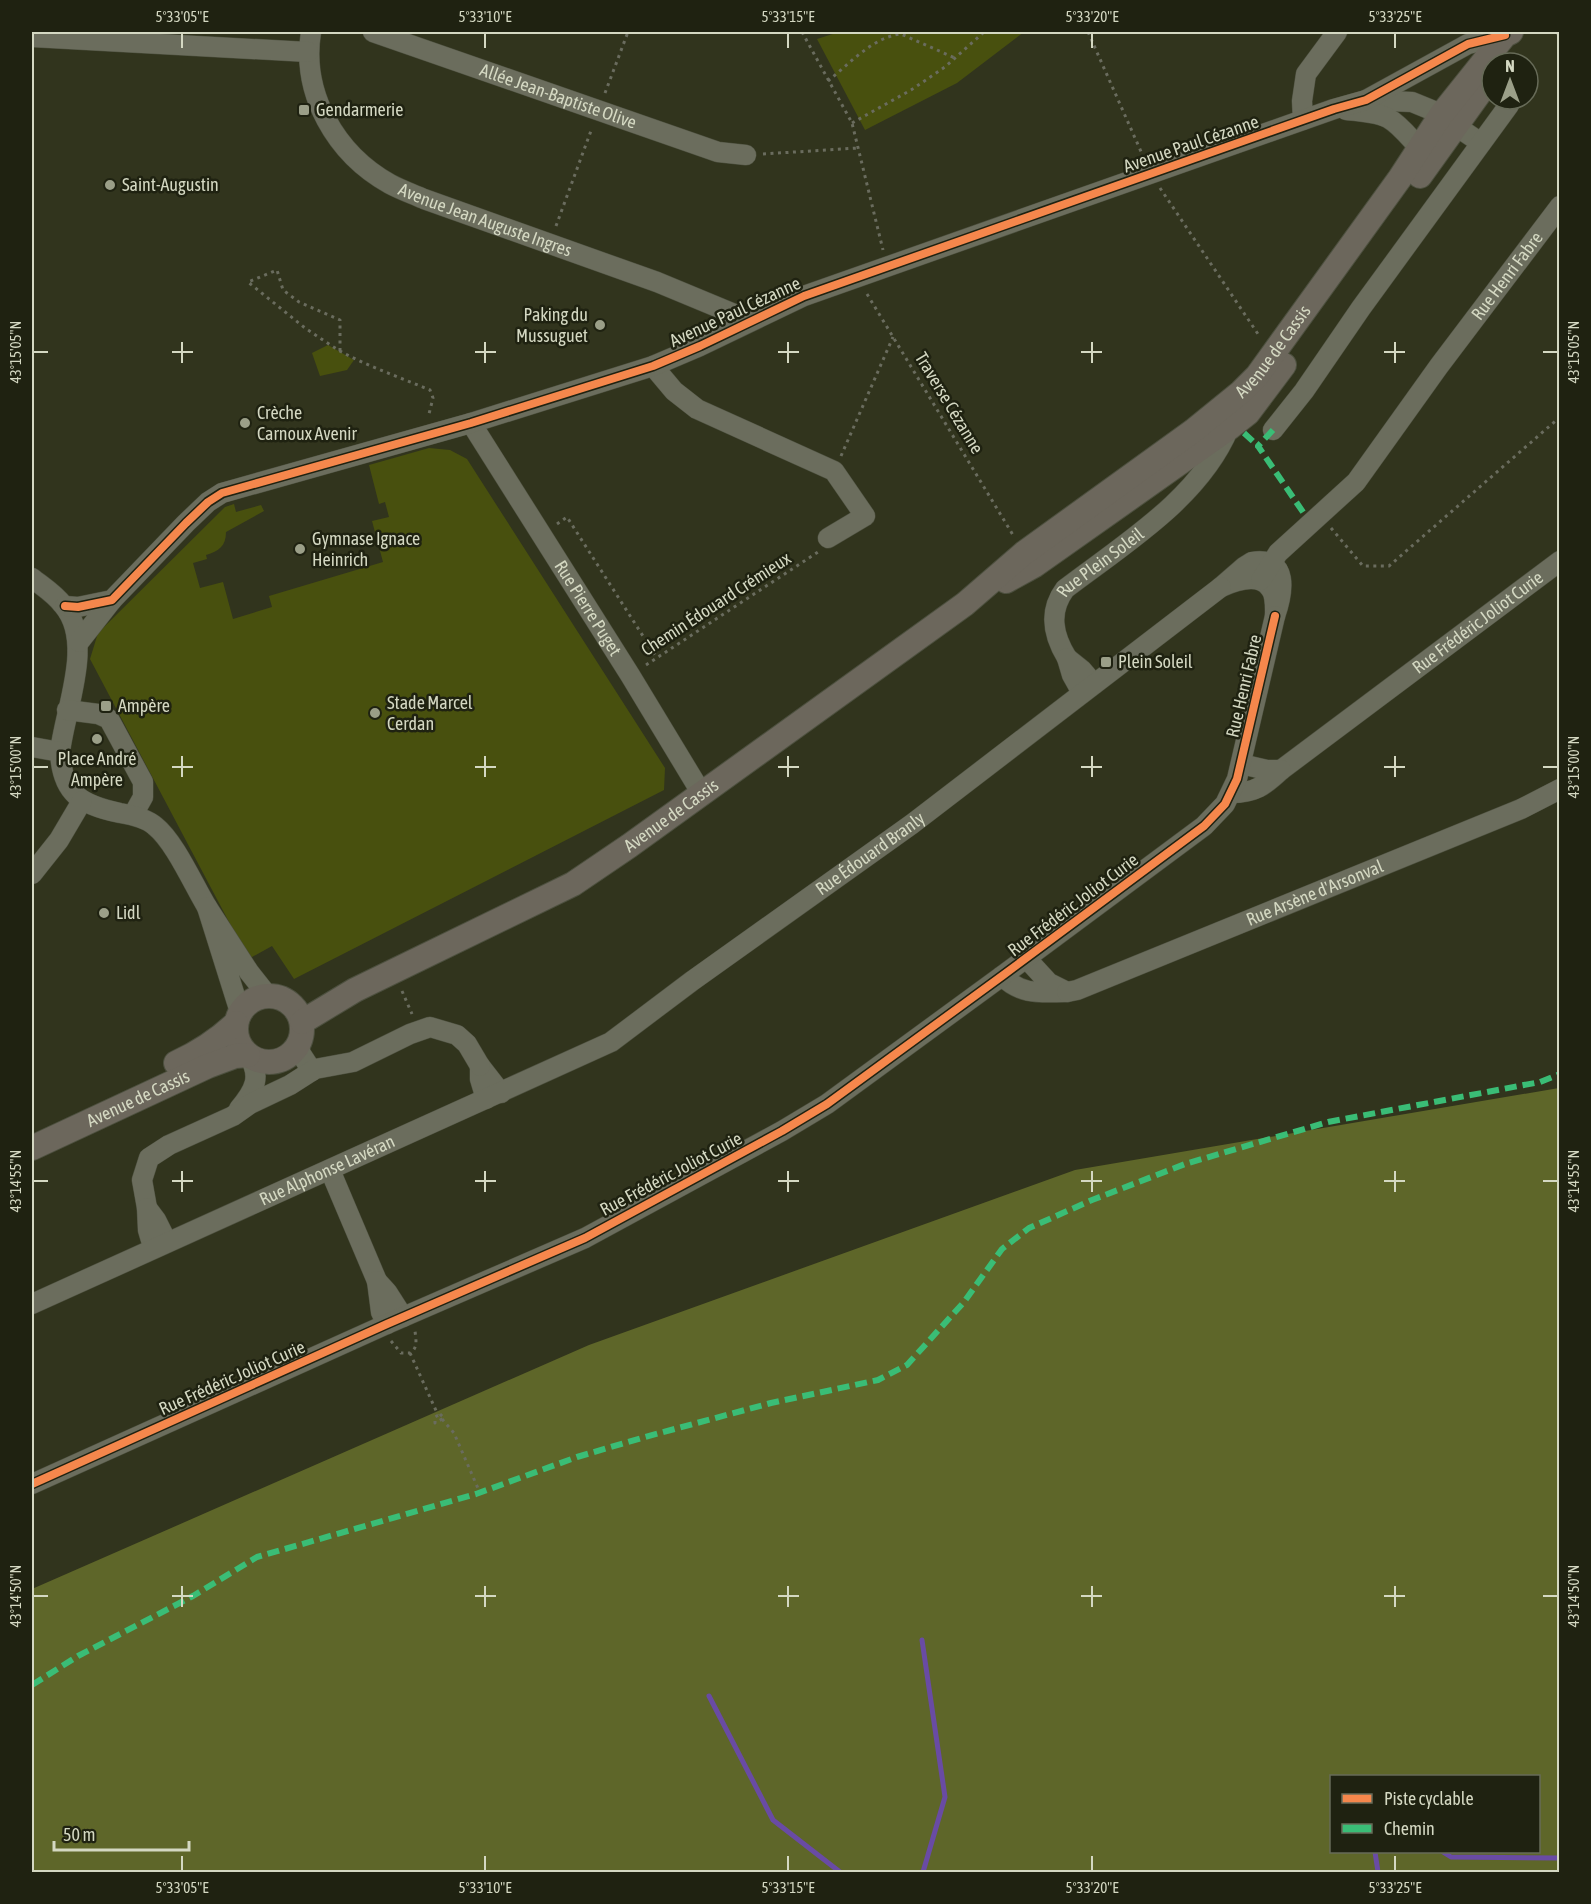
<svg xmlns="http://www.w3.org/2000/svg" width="1591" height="1904" font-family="'Asap Condensed',sans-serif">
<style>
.green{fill:#48500e}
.forest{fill:#5e6629;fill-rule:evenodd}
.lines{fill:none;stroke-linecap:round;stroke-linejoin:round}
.stream{stroke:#694ba4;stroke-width:5}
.minor-casing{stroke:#4d503f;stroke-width:21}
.major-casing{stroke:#4d503f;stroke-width:26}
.path{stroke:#6a6c5e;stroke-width:3;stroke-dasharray:3 4.5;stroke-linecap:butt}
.minor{stroke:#6b6d5d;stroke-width:20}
.major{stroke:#6c675c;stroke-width:24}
.quiet{stroke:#3abd76;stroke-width:6;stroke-dasharray:12 6;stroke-linecap:butt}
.cycleway-casing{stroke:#1f2211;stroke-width:11}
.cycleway{stroke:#f5874c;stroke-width:8}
.ticks{fill:none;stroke:#d4d8c2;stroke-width:2}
.poi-dot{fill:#9b9f88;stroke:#1f2211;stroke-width:2}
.labels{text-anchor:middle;stroke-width:5;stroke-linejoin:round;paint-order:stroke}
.street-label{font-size:18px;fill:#d4d8c2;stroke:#1f2211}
.poi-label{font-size:18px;fill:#d4d8c2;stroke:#1f2211;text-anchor:start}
.neatline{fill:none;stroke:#d4d8c2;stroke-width:2}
.ticks-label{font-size:15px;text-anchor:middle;fill:#d4d8c2}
</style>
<rect width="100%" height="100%" fill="#31341d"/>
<g class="green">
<path d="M839 32H1024L957 83 865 130 817 39Z"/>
<path d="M328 345 354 360 347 370 320 376 312 353Z"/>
<path d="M429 448 450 450 467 459 665 768 664 790 294 979 272 946 252 957 247 956 90 659 98 633 225 507 234 504 236 512 261 505 264 511 226 532C226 546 219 551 206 555L207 559 193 563 200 588 223 582 233 619 272 607 269 596 383 562 372 521 389 517 385 502 379 504 369 465Z"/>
</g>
<path class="forest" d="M1559 1088V1872H32V1589L589 1345 1075 1170ZM1332 1776H1538V1852H1332Z"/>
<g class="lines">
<g class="stream">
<path d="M922 1640 945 1797 923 1872"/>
<path d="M709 1696 773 1820 840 1872"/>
<path d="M1375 1852 1378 1872"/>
<path d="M1443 1852 1451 1857 1560 1858"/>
</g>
<g class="minor-casing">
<g id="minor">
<path id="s1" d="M311 32C301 94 336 154 390 184 401 190 413 194 424 199L657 282 751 321"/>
<path id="s2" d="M373 32 718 152 746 155"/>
<path d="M32 37 308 52"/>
<path d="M1366 100 1412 102 1434 111 1481 143"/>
<path d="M1346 110C1359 111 1376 112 1388 118 1404 127 1415 146 1429 157"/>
<path d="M1303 120 1302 101 1306 74 1337 32"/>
<path d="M653 366 674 391 697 409 834 471 865 516 828 538"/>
<path id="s3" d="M471 423 630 675 702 794"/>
<path d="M1273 430 1304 391 1361 308 1509 105"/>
<path d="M1252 562C1290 556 1283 593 1275 616 1275 607 1276 595 1270 588 1259 572 1235 581 1221 587L1244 567Z"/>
<path d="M32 578C42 586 55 594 63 605 95 642 65 708 60 752"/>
<path id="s4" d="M1261 580 1278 553 1356 482 1439 366 1560 206"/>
<path d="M65 606 78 607 112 600 186 523 208 502 222 493 471 423 653 366 700 346 804 296 1334 109 1366 100 1468 44 1505 35"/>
<path d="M79 642 112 600"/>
<path id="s5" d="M1067 658C1053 635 1048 612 1065 589 1124 544 1200 498 1229 428"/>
<path d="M1082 693 1072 675 1067 658 1082 670 1094 684"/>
<path d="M67 710 98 714 109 719 143 782V797L133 815"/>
<path d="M32 747 60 752C62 794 81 805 120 813 132 815 146 818 155 826 175 842 193 884 207 907"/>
<path id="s6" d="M1281 770 1560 561"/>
<path d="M1231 793C1255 793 1264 786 1281 770H1267L1241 764"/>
<path d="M32 874 59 840 82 801"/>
<path d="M1002 976C1022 996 1042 992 1067 992L1049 983 1026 958"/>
<path id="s7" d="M1067 992 1077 990 1521 809 1560 789"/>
<path d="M240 1012 207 907 249 972 268 996"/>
<path d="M298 1044 301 1054 312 1071"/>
<path d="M486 1099 480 1079V1066L501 1093"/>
<path d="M239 1109C255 1090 262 1076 248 1055"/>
<path d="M330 1170 377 1281"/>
<path d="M147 1208 142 1180 149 1158 169 1145 233 1116 250 1104 290 1085 315 1069 353 1062 410 1034 430 1027 457 1035 467 1044 480 1066"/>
<path d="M153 1247 148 1230 147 1208 156 1220 167 1242"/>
<path id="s8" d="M32 1304 611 1042 692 981 912 824 1221 587"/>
<path d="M387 1324 381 1312 377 1281 387 1292 403 1317"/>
<path d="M32 1484 387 1324 585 1238 782 1131 827 1104 1002 976 1204 826 1225 804 1237 779 1275 616"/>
</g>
</g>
<g class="major-casing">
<g id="major">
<path d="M1420 176 1491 77"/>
<path d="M1006 581 1035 565 1229 428 1248 413 1284 365"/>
<circle cx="269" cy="1029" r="33"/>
<path id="s9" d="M302 1022 355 990 573 884 629 846 965 604 1024 553 1193 431 1241 392 1257 376 1400 178 1441 115 1505 35 1511 32"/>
<path d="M176 1063C200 1052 217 1041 236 1023"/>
<path id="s10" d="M32 1148 208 1066 235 1056 248 1055"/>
</g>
</g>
<g class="path">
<path d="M802 32 852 123 883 250"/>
<path d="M1088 32 1143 156"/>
<path d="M1557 32 1560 39"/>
<path d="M828 81C849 64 873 37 901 34L955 58"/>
<path d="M605 93 628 32"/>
<path d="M852 123 911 90 945 67 984 32"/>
<path d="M763 154 858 148"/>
<path d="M1160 188 1260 337"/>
<path d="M556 226 592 128"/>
<path d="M867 294 1013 535"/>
<path d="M340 351V320L299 302 283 290 277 270 248 282 305 328 338 350C367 366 399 377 430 390L433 398 429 414"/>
<path d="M841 456 893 337"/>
<path d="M557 524 567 517 657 658"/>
<path d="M1331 528 1363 566H1389L1560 417"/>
<path d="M646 665 818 552"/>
<path d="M402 991 412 1014"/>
<path d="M391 1341 401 1353H410C418 1348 416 1340 415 1331"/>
<path d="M410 1353 438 1415"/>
<path d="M440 1414 444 1418 435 1423V1417Z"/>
<path d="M442 1419 454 1433 480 1493"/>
</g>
<use href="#minor" class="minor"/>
<use href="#major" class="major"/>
<g class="quiet">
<path d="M1273 430 1258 446 1305 515"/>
<path d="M1244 433 1258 446"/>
<path d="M32 1685 78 1656 193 1596 257 1557 476 1494 577 1457 645 1437 771 1403 878 1380 907 1365 964 1302 1002 1249 1029 1228 1092 1200 1185 1164 1328 1122 1540 1082 1560 1074"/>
</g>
<g class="cycleway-casing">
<g id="cycleway">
<path d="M65 606 78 607 112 600 186 523 208 502 222 493 471 423 653 366 700 346 804 296 1334 109 1366 100 1468 44 1505 35"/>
<path d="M32 1484 387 1324 585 1238 782 1131 827 1104 1002 976 1204 826 1225 804 1237 779 1275 616"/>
</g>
</g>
<use href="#cycleway" class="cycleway"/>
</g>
<path class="ticks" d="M182 33V48M485 33V48M788 33V48M1092 33V48M1395 33V48M182 342V363M485 342V363M788 342V363M1092 342V363M1395 342V363M33 352H48M172 352H193M475 352H496M778 352H799M1081 352H1102M1384 352H1405M1543 352H1558M182 756V777M485 756V777M788 756V777M1092 756V777M1395 756V777M33 767H48M172 767H193M475 767H496M778 767H799M1081 767H1102M1384 767H1405M1543 767H1558M182 1171V1192M485 1171V1192M788 1171V1192M1092 1171V1192M1395 1171V1192M33 1181H48M172 1181H193M475 1181H496M778 1181H799M1081 1181H1102M1384 1181H1405M1543 1181H1558M182 1586V1607M485 1586V1607M788 1586V1607M1092 1586V1607M1395 1586V1607M33 1596H48M172 1596H193M475 1596H496M778 1596H799M1081 1596H1102M1384 1596H1405M1543 1596H1558M182 1856V1871M485 1856V1871M788 1856V1871M1092 1856V1871M1395 1856V1871"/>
<g class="poi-dot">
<rect x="298" y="104" width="12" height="12" rx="3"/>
<circle cx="110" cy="185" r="6"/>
<circle cx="600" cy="325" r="6"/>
<circle cx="245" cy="423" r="6"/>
<circle cx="300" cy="549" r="6"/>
<rect x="1100" y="656" width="12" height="12" rx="3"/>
<rect x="100" y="700" width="12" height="12" rx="3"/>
<circle cx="375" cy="713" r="6"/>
<circle cx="97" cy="739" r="6"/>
<circle cx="104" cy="913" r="6"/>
</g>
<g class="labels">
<g class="street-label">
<text dy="6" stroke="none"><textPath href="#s2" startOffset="196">Allée Jean-Baptiste Olive</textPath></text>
<text transform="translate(1191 144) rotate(-19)" y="6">Avenue Paul Cézanne</text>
<text dy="6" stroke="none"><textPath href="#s1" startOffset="284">Avenue Jean Auguste Ingres</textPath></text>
<text dy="6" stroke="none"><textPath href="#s4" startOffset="393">Rue Henri Fabre</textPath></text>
<text transform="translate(735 312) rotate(-25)" y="6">Avenue Paul Cézanne</text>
<text dy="6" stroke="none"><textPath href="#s9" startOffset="1186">Avenue de Cassis</textPath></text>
<text transform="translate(949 403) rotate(59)" y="6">Traverse Cézanne</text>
<text dy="6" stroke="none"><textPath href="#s5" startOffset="118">Rue Plein Soleil</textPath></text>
<text transform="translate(716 604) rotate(-33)" y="6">Chemin Édouard Crémieux</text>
<text dy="6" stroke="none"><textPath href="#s3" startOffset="219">Rue Pierre Puget</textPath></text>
<text dy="6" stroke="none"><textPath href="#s6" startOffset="246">Rue Frédéric Joliot Curie</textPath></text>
<text transform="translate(1244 686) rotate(-77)" y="6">Rue Henri Fabre</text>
<text dy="6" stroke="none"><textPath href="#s9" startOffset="424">Avenue de Cassis</textPath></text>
<text dy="6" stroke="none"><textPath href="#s8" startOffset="956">Rue Édouard Branly</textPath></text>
<text dy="6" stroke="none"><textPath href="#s7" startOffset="267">Rue Arsène d'Arsonval</textPath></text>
<text transform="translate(1073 905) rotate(-37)" y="6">Rue Frédéric Joliot Curie</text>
<text dy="6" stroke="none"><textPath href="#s10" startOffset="117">Avenue de Cassis</textPath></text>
<text dy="6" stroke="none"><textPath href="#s8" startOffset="324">Rue Alphonse Lavéran</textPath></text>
<text transform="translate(671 1174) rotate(-28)" y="6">Rue Frédéric Joliot Curie</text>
<text transform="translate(232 1378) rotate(-24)" y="6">Rue Frédéric Joliot Curie</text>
</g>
<g class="poi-label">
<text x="316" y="116">Gendarmerie</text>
<text x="122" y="191">Saint-Augustin</text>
<text x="588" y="321" text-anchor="end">Paking du<tspan x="588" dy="21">Mussuguet</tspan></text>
<text x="257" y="419">Crèche<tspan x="257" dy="21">Carnoux Avenir</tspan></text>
<text x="312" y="545">Gymnase Ignace<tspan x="312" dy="21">Heinrich</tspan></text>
<text x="1118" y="668">Plein Soleil</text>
<text x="387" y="709">Stade Marcel<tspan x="387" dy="21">Cerdan</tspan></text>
<text x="118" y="712">Ampère</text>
<text x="97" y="765" text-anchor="middle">Place André<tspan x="97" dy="21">Ampère</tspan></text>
<text x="116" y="919">Lidl</text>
</g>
</g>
<rect width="1591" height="1904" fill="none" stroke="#1f2211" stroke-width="66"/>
<rect x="1330" y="1775" width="210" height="78" fill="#1f2211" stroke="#676b58" stroke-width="1.5"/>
<rect x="1342" y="1794" width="30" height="9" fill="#f5874c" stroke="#676b58" stroke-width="1.5"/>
<text x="1384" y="1805" font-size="18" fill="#d4d8c2">Piste cyclable</text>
<rect x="1342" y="1824" width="30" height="9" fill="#3abd76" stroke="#676b58" stroke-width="1.5"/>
<text x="1384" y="1835" font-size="18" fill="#d4d8c2">Chemin</text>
<g transform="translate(1510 81)"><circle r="28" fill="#1f2211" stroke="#676b58" stroke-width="1.5"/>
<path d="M0-4.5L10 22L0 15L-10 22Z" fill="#9b9f88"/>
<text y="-9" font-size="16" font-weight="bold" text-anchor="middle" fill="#d4d8c2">N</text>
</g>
<path d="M54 1841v9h135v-9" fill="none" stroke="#d4d8c2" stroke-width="3"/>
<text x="63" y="1841" font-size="18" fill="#d4d8c2" stroke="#1f2211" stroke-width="4.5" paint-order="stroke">50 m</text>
<rect x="33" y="33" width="1525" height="1838" class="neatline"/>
<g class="ticks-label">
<text x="182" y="22">5°33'05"E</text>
<text x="485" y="22">5°33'10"E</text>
<text x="788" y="22">5°33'15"E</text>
<text x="1092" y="22">5°33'20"E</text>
<text x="1395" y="22">5°33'25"E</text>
<text transform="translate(16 352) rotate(-90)" y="5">43°15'05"N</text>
<text transform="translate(1574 352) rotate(-90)" y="5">43°15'05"N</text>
<text transform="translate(16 767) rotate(-90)" y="5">43°15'00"N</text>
<text transform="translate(1574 767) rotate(-90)" y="5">43°15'00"N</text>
<text transform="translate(16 1181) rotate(-90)" y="5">43°14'55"N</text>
<text transform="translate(1574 1181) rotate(-90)" y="5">43°14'55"N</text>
<text transform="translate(16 1596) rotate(-90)" y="5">43°14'50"N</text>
<text transform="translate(1574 1596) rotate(-90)" y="5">43°14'50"N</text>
<text x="182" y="1893">5°33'05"E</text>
<text x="485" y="1893">5°33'10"E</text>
<text x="788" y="1893">5°33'15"E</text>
<text x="1092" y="1893">5°33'20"E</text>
<text x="1395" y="1893">5°33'25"E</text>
</g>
</svg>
